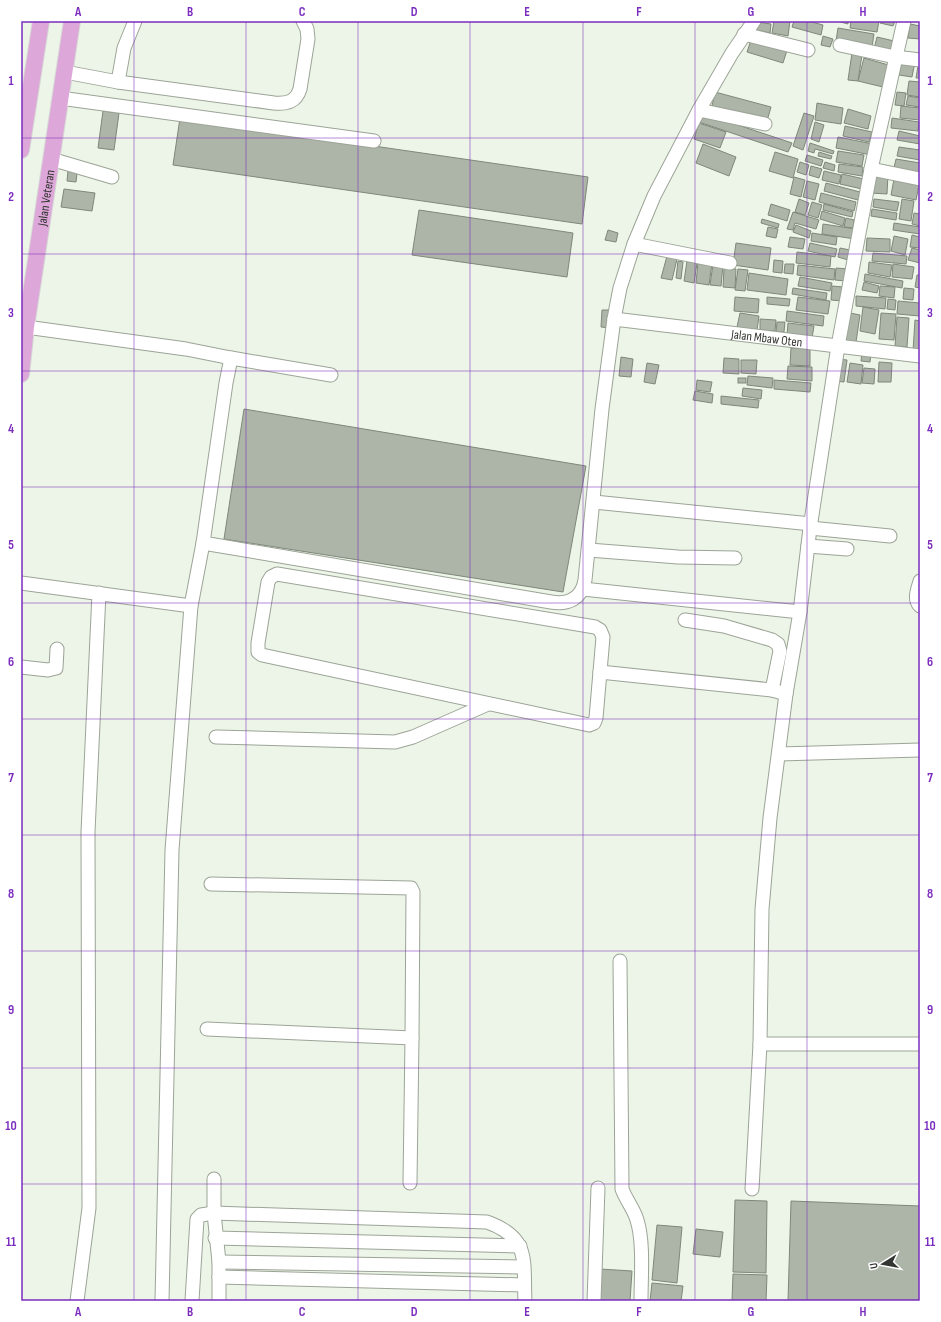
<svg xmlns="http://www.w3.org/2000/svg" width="941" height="1322" font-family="'Sofia Sans Condensed',sans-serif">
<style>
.building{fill:#adb5a8;stroke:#7f877a}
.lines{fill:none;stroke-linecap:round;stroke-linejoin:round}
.minor-casing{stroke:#9ca497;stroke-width:15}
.major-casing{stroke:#d6d7d6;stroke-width:18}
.minor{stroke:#fff;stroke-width:13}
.major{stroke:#dea7d9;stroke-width:16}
.grid{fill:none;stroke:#7b2cbf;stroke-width:1;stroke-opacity:0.55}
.labels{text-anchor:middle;stroke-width:3.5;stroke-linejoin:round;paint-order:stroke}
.street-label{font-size:13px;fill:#323530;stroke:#fff}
.neatline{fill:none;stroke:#7b2cbf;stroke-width:1.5}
.grid-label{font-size:13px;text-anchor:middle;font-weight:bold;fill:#7b2cbf}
</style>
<rect width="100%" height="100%" fill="#ecf5e7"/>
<g class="building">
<path d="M774 21H790L788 36 772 33Z"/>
<path d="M794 21H808L823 25 821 35 792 27Z"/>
<path d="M837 21H848V24Z"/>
<path d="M851 21H879L877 32 850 28Z"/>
<path d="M881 21H895L893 26 880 23Z"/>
<path d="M758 22 771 24 770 33 756 30Z"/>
<path d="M910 24 920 26V39L908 38Z"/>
<path d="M838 28 874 34 872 47 836 41Z"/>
<path d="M823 36 833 39 830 47 821 45Z"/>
<path d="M752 37 788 47 783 63 747 52Z"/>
<path d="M877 37 894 41 891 54 874 49Z"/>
<path d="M852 53 862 55 858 81 848 80Z"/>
<path d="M864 58 892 66 887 88 858 81Z"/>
<path d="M902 60 915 62 912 77 899 75Z"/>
<path d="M918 66H920V78H916Z"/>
<path d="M909 81 920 82V97L907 95Z"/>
<path d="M715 92 771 107 767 121 712 106Z"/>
<path d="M897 92 906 93 904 106 895 105Z"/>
<path d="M908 96 920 98V107L906 105Z"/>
<path d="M817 103 843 108 841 124 815 120Z"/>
<path d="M901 106 920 108V120L900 118Z"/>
<path d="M848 109 871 116 868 129 844 123Z"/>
<path d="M103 111 119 113 114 150 98 148Z"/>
<path d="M702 113 792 143 788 152 699 122Z"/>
<path d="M804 113 814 116 803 150 793 146Z"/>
<path d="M180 118 588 177 582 224 173 165Z"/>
<path d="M892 118 919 122 918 131 891 128Z"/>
<path d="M815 122 824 125 819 142 811 139Z"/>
<path d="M699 123 726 132 720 148 694 139Z"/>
<path d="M845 126 872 132 869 142 843 136Z"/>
<path d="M899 131 920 136V144L897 140Z"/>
<path d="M838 137 873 144 871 155 836 148Z"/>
<path d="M810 143 834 151 833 154 815 149 814 153 808 151Z"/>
<path d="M703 144 736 157 729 176 696 163Z"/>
<path d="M899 147 920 150V160L897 156Z"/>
<path d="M838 151 864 155 862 166 836 162Z"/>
<path d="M775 152 798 159 793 178 769 171Z"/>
<path d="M819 152 832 156 831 159 818 156Z"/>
<path d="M807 155 823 160 821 166 805 161Z"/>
<path d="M896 159 920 163V177L893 172Z"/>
<path d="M800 162 809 165 806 175 797 172Z"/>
<path d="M825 162 835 165 834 171 823 168Z"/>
<path d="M839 164 863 167 862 176 838 172Z"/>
<path d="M811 166 822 169 819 178 809 175Z"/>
<path d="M68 171 77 173 76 182 67 181Z"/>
<path d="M824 171 841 175 839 184 822 180Z"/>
<path d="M872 173 888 174 887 194 871 193Z"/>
<path d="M842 174 864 179 862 189 840 184Z"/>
<path d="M794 177 805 180 801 197 790 194Z"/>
<path d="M894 179 919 185 916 200 891 195Z"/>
<path d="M807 181 819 184 815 200 803 197Z"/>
<path d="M826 183 860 192 858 200 824 191Z"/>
<path d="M64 189 95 193 92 211 61 207Z"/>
<path d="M821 193 856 202 854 211 819 202Z"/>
<path d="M799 199 809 203 805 215 795 212Z"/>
<path d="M874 199 899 202 897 211 873 207Z"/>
<path d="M902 199 914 201 911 221 899 219Z"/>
<path d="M812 202 822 205 818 218 808 215Z"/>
<path d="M771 204 790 210 787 221 768 215Z"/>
<path d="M824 204 853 212 852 217 823 210Z"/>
<path d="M872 209 897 213 896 220 871 216Z"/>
<path d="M419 210 573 233 567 277 412 255Z"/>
<path d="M822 211 845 218 843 226 820 219Z"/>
<path d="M793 212 819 220 816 229 795 223 793 230 787 229Z"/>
<path d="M914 213 920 214V226L912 224Z"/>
<path d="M846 218 854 220 853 228 844 227Z"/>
<path d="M762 219 779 224 778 228 761 223Z"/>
<path d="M894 223 920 227V234L893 230Z"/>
<path d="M823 224 856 229 855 239 822 234Z"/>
<path d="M796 225 811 231 809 238 793 232Z"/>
<path d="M768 227 778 229 776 238 766 236Z"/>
<path d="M608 230 618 233 616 242 605 240Z"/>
<path d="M812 233 837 237 836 245 811 241Z"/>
<path d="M912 235 920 237V248L910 247Z"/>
<path d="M894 236 908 239 905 255 891 251Z"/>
<path d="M790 237 805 239 803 249 788 247Z"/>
<path d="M867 238 890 239V252L866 251Z"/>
<path d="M736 243 771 248 768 270 733 265Z"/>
<path d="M810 243 837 249 835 257 808 251Z"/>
<path d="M840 248 850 250 848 260 838 257Z"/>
<path d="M912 248 920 250V263L908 260Z"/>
<path d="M797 252 831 256 830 267 796 263Z"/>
<path d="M873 253 907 256 906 264 872 261Z"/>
<path d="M667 256 677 259 672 280 661 278Z"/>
<path d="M774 260 783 261 782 273 773 272Z"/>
<path d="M678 261 683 262 681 279 676 278Z"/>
<path d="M687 261 697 263 694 283 684 281Z"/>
<path d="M698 262 712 263 709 285 696 283Z"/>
<path d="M869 262 892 265 890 277 868 273Z"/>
<path d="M713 264 723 265 721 286 710 285Z"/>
<path d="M785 264H794L793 274 784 273Z"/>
<path d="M893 264 914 267 912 279 892 277Z"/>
<path d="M798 265 835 269 834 280 797 275Z"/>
<path d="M724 268 736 269 735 288 723 287Z"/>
<path d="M836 268 848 269 846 281 835 280Z"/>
<path d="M738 269 748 270 745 291 735 290Z"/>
<path d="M749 273 788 279 786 295 747 290Z"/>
<path d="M865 274 903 281 902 288 864 281Z"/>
<path d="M917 275H920V288L915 287Z"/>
<path d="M800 277 832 283 830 291 798 286Z"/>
<path d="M864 282 879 286 877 293 862 290Z"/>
<path d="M832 286 843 287 842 301 831 300Z"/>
<path d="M880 286 895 287 894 298 879 296Z"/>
<path d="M793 288 827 293 826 300 792 294Z"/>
<path d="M904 288 914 289 913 300 903 299Z"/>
<path d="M856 296 886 298 885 309 856 306Z"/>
<path d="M735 297 759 299 758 313 734 311Z"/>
<path d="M767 297 790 299 789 306 767 304Z"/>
<path d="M798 297 830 301 828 314 796 310Z"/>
<path d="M888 299 896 300 895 310 887 309Z"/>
<path d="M898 301 920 303V316L897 314Z"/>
<path d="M863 307 879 310 875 334 860 331Z"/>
<path d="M602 310H612L611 328 601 327Z"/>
<path d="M787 311 824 316 823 326 786 321Z"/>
<path d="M740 313 759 316 757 330 737 327Z"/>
<path d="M850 313 860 315 856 342 845 340Z"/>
<path d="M881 313 896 314 894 340 879 339Z"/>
<path d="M897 317 909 318 907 347 895 346Z"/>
<path d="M760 319 776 320 775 331 760 330Z"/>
<path d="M915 320 920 321V351H913Z"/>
<path d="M777 322H785L784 332H776Z"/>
<path d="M788 323 814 326 812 338 787 335Z"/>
<path d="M791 348 810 349V366L790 365Z"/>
<path d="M862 352 871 353 870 362 861 361Z"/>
<path d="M621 357 633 359 631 377 619 376Z"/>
<path d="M724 358 739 359V374L723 373Z"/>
<path d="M837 359 847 360 844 382 834 381Z"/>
<path d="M741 360H757L756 374 741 373Z"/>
<path d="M879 362 892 363 891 382H878Z"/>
<path d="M647 363 659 365 655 384 644 382Z"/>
<path d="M850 363 863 365 861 384 847 382Z"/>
<path d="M788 366 812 367V381L787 379Z"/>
<path d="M864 368 875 369 874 384 862 383Z"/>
<path d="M748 376 773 378 772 388 747 385Z"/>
<rect x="738" y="378" width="8" height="5"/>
<path d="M697 380 712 382 710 392 696 390Z"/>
<path d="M774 380 811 383 810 392 774 389Z"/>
<path d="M743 388 762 390 761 399 742 396Z"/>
<path d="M695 391 713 394 712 403 693 400Z"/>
<path d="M721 396 759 400 758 408 721 404Z"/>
<path d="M244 409 586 466 563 592 224 539Z"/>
<path d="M735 1200 767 1201 766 1273 733 1272Z"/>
<path d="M791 1201 920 1206V1301H788Z"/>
<path d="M657 1225 682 1227 677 1283 652 1280Z"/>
<path d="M696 1229 723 1232 720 1257 693 1254Z"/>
<path d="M600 1269 632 1271 630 1301H599Z"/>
<path d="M733 1274 767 1275 766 1301H732Z"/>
<path d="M652 1283 683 1286 681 1301H650Z"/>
</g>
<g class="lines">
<g class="minor-casing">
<g id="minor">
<path d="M744 34 808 50"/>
<path d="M840 45 895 57 920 60"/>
<path d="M65 72 118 82 124 48 135 21"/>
<path d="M118 82 274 103C287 104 296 102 300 89L308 39 307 29 303 21"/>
<path d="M60 98 374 141"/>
<path d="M699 110 765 124"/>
<path d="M51 159 112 177"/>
<path d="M871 169 920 179"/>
<path d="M634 244 730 263"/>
<path id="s1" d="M614 319 920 356"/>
<path d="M26 327 186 349 231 358 226 383 203 543 551 602C569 605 582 598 585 580L602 409 614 319 620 288 634 244 654 196 699 110 732 53 754 21"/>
<path d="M231 358 331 375"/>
<path d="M594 502 811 524"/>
<path d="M810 528 890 536"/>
<path d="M808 546 847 549"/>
<path d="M589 550 678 557 735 558"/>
<path d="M277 574 595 627 600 630 603 637 596 718 594 723 589 725 262 655 258 652V643L268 582 271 577Z"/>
<path d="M920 581C918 589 913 599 920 606"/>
<path d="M21 583 191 606"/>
<path d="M583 589 800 612"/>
<path d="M685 620 724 626 772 640 778 644 780 651 772 690"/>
<path d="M21 667 48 670 56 668 57 649"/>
<path d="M600 672 772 690 786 694 770 818 762 909 760 1044 752 1189"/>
<path d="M786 694 800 612 810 528 838 346 871 169 904 21"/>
<path d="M216 737 395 742 413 737 488 704"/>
<path d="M779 754 920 750"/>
<path d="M211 884 411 888 413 892 412 1038"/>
<path d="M620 961 622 1189C626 1200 634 1209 637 1220 644 1242 641 1277 641 1301"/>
<path d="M207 1029 412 1038 410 1183"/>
<path d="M760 1044H920"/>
<path d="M214 1179V1213L219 1262V1301"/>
<path d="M215 1238 520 1246"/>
<path d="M219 1262 523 1267"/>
<path d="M219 1277 524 1285"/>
<path d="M77 1301 89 1208 88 832 99 593"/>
<path d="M162 1301 172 850 191 606 203 543"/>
<path d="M192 1301 197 1219 201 1215 214 1213 487 1222C531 1238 523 1261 525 1301"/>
<path d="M594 1301 598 1188"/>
</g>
</g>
<g class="major-casing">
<g id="major">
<path d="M21 150 41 21"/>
<path id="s2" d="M21 374 26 327 72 21"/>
</g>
</g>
<use href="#minor" class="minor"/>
<use href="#major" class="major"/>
</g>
<path class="grid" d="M134 21V1301M246 21V1301M358 21V1301M470 21V1301M583 21V1301M695 21V1301M807 21V1301M21 138H920M21 254H920M21 371H920M21 487H920M21 603H920M21 719H920M21 835H920M21 951H920M21 1068H920M21 1184H920"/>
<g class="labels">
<g class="street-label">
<text dy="5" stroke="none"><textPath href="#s2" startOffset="178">Jalan Veteran</textPath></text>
<text dy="5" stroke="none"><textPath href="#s1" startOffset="154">Jalan Mbaw Oten</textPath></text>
</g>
</g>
<rect width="941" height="1322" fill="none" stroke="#ffffff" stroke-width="44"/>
<g transform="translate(883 1264) rotate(259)" stroke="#ffffff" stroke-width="3" paint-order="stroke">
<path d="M0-3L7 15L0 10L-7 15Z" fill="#323530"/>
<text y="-6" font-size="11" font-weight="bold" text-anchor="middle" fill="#323530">U</text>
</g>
<rect x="22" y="22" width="897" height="1278" class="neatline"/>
<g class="grid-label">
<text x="78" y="16">A</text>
<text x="190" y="16">B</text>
<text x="302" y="16">C</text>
<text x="414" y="16">D</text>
<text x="527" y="16">E</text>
<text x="639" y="16">F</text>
<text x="751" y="16">G</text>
<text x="863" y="16">H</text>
<text x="11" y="85">1</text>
<text x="930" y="85">1</text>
<text x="11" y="201">2</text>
<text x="930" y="201">2</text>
<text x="11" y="317">3</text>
<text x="930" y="317">3</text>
<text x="11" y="433">4</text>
<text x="930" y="433">4</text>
<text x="11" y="549">5</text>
<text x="930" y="549">5</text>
<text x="11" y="666">6</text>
<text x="930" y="666">6</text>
<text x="11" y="782">7</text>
<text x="930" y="782">7</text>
<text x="11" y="898">8</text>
<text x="930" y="898">8</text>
<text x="11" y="1014">9</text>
<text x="930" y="1014">9</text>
<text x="11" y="1130">10</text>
<text x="930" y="1130">10</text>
<text x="11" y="1246">11</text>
<text x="930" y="1246">11</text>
<text x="78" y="1316">A</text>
<text x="190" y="1316">B</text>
<text x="302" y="1316">C</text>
<text x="414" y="1316">D</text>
<text x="527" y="1316">E</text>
<text x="639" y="1316">F</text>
<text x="751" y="1316">G</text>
<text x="863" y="1316">H</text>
</g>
</svg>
